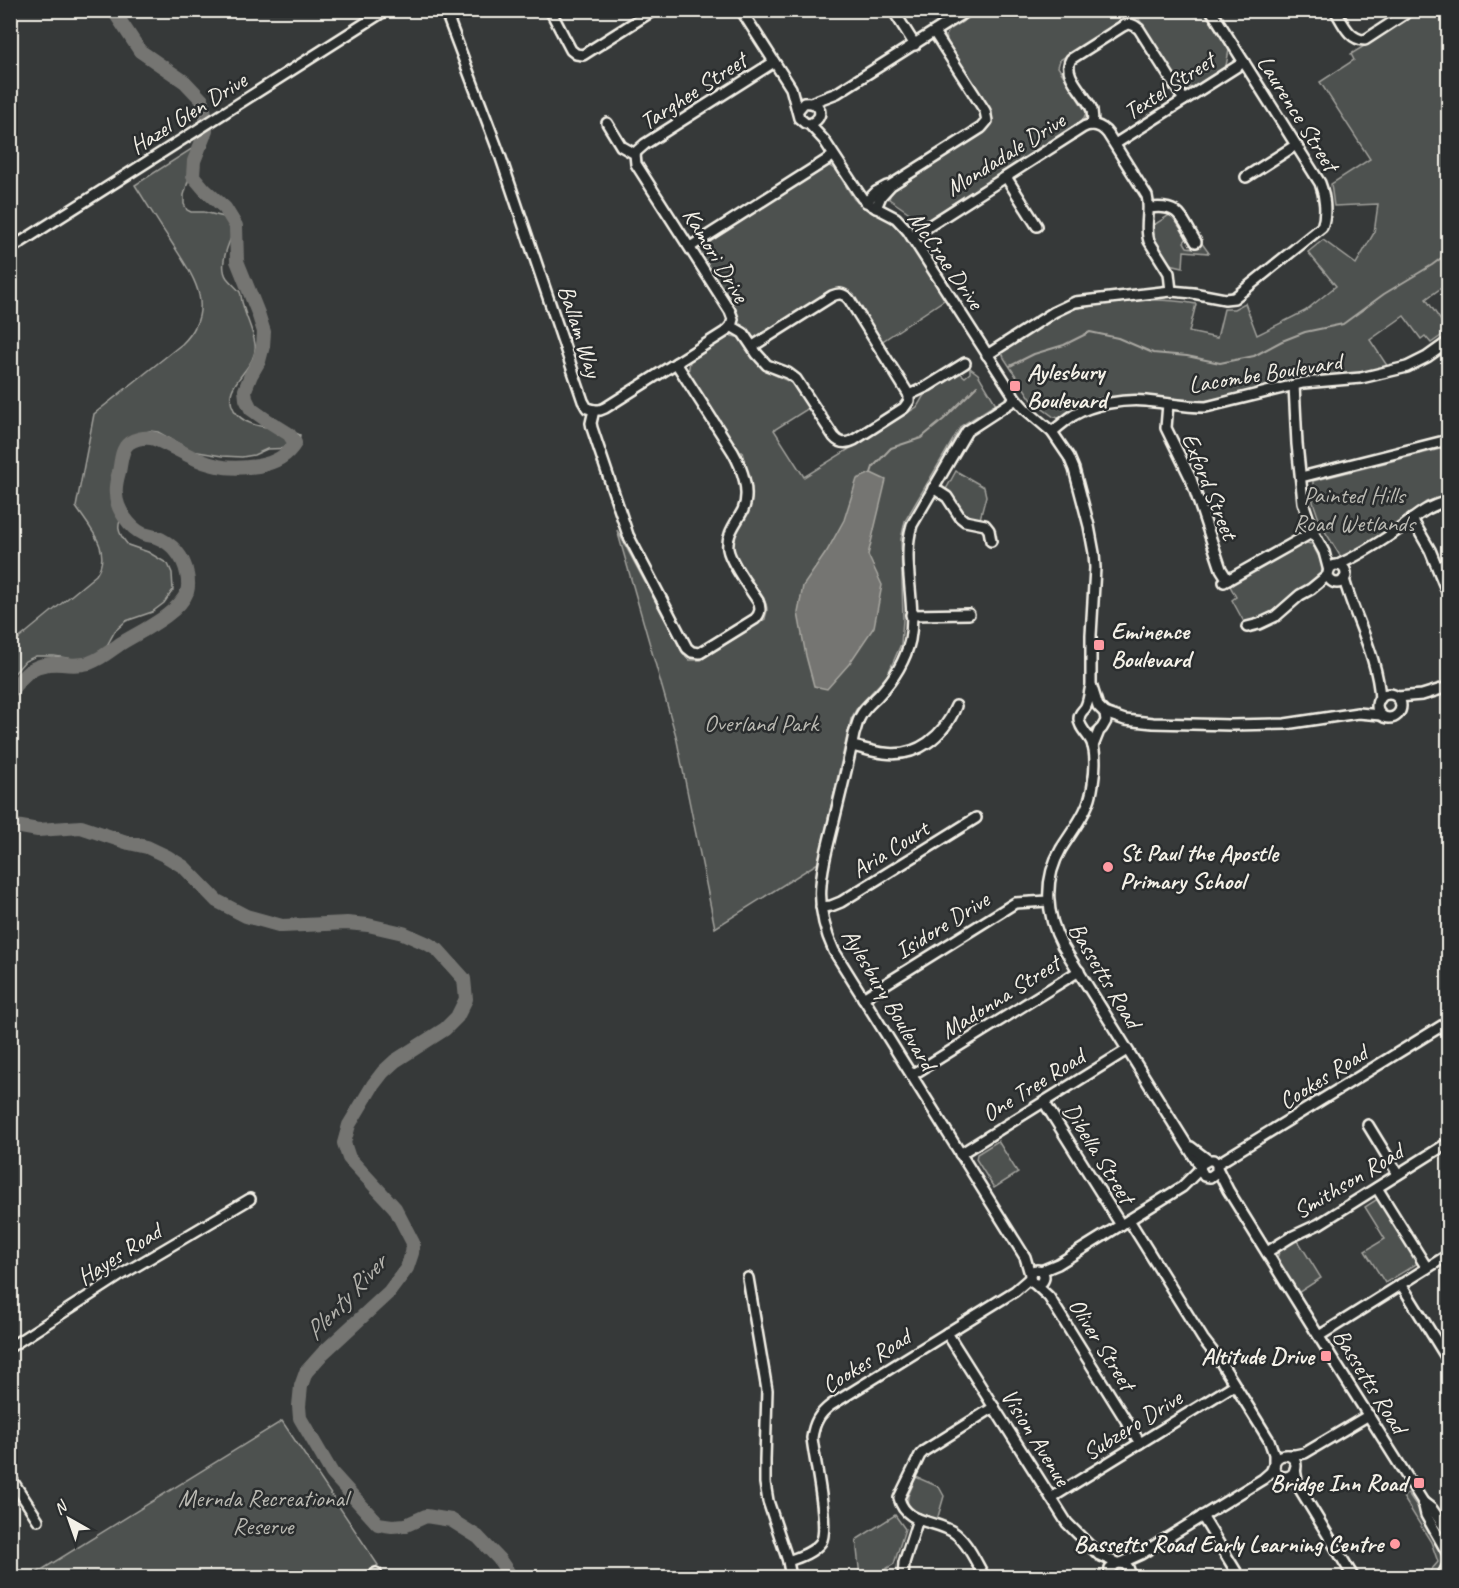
<svg xmlns="http://www.w3.org/2000/svg" width="1459" height="1588" font-family="Caveat,sans-serif">
<style>
.green{fill:#4e514f;stroke:#a1a19c;stroke-width:1.5}
.water{fill:#757572;stroke:#a8a7a1;stroke-width:1.5}
.lines{fill:none;stroke-linecap:round;stroke-linejoin:round}
.stream{stroke:#a8a7a1;stroke-width:2}
.river{stroke:#757572;stroke-width:14}
.minor-casing{stroke:#f4f1e8;stroke-width:14}
.minor{stroke:#2a2d2e;stroke-width:9}
.poi-dot{fill:#ff9aa2;stroke:#2a2d2e;stroke-width:2}
.labels{text-anchor:middle;stroke-width:5;stroke-linejoin:round;paint-order:stroke}
.street-label{font-size:24px;fill:#f4f1e8;stroke:#2a2d2e}
.poi-label{font-size:24px;font-weight:bold;fill:#f4f1e8;stroke:#2a2d2e;text-anchor:start}
.park-label{font-size:24px;fill:#bab9b2;stroke:#2a2d2e}
.water-label{font-size:26px;font-style:italic;fill:#b4b3ad;stroke:#2a2d2e}
</style>
<rect width="100%" height="100%" fill="#363939"/>
<filter id="ink" filterUnits="userSpaceOnUse"><feTurbulence type="fractalNoise" baseFrequency=".0167" numOctaves="2"/><feDisplacementMap in="SourceGraphic" scale="12" xChannelSelector="R" yChannelSelector="G"/><feConvolveMatrix kernelMatrix="1 2 1 2 8 2 1 2 1" color-interpolation-filters="sRGB"/></filter>
<g filter="url(#ink)">
<g class="green">
<path d="M980 11H1204L1229 50 1226 66 1192 88 1181 85 1139 19 1129 15 1060 60 1058 67 1086 112 1084 119 920 225 908 212 889 199 891 192 987 131 992 124V112L948 43 946 36 949 30Z"/>
<path d="M1421 11H1448V283L1426 299 1448 331 1431 343 1425 336 1421 339 1404 316 1370 340 1388 367 1353 374 1313 376 1212 400 1190 402 1140 395 1122 396 1097 402 1073 410 1061 418 1054 417 1033 402 1004 358 1002 351C1027 336 1052 315 1080 307 1111 298 1164 298 1196 304L1189 332 1217 338 1224 309H1234L1245 303 1257 335 1305 311 1336 286 1308 252 1323 240 1356 264 1374 233 1378 204 1334 206 1331 184 1370 159 1320 82 1354 60 1351 54Z"/>
<path d="M207 139V147L200 154 191 171 184 195V204L187 210 191 212H204L228 218 234 230C229 243 218 265 227 278 231 283 236 287 240 292 242 296 241 301 243 305 246 318 253 330 255 344 259 369 219 384 234 410 248 433 281 424 300 435L299 442 295 448 267 449 254 455 242 457 222 456 192 451 158 432 150 431 136 434 121 443 116 463 115 491 124 512C116 526 117 532 128 545L148 552 168 564 172 573 173 590 164 603 152 612 126 621 115 631 105 649 86 661 54 656H36L25 661 11 677V645L96 575C113 551 89 527 76 507L94 414 182 344C219 308 192 275 170 240 158 222 147 204 135 185Z"/>
<path d="M828 165 836 170 854 199 863 207 885 218 898 228 947 298 881 342 851 296 836 289 755 341 748 331 739 325 735 311 697 250Z"/>
<path d="M1171 214 1187 238 1184 242 1187 247 1193 248 1201 242 1209 253 1184 251 1183 267 1170 264 1155 241 1152 226Z"/>
<path d="M728 335 741 338 756 361 773 374 792 383 799 389 809 408 774 430 804 477 917 407 924 395 960 373 965 377 970 373V368L978 374 996 404 961 426 905 521 901 539 903 620 901 644 887 676 857 708 851 719 818 863 715 928 676 736 617 530 684 655 689 660H701L765 619C765 616 767 613 767 610 767 594 737 567 734 549 731 534 746 520 750 507 755 489 746 469 742 452L738 453 688 373 690 361Z"/>
<path d="M1448 447V495L1426 502 1397 526 1362 549 1342 559 1321 525 1313 502V481Z"/>
<path d="M956 471 984 487 986 496 980 519 966 518 944 493Z"/>
<path d="M1306 543 1312 544 1323 565 1324 569 1321 576 1294 592 1271 613 1261 618 1244 622 1232 600 1236 597 1230 586Z"/>
<path d="M998 1141 1018 1173 994 1188 976 1159 977 1154Z"/>
<path d="M1379 1198 1418 1263 1385 1283 1365 1251 1385 1239 1365 1207Z"/>
<path d="M1297 1239 1321 1278 1298 1293 1277 1258 1280 1249Z"/>
<path d="M282 1421 378 1565 360 1577H30Z"/>
<path d="M916 1477 939 1487 944 1496 937 1520 912 1513 907 1507 908 1496Z"/>
<path d="M1408 1493C1417 1507 1446 1546 1445 1560 1444 1567 1440 1572 1437 1577H1425L1438 1562 1431 1542 1403 1497Z"/>
<path d="M895 1515 905 1529 894 1564 873 1577H860L856 1540Z"/>
</g>
<path class="water" d="M871 473 886 480 868 555 882 585 874 627 849 664 827 689 814 686 806 656 798 613 803 586 827 551 844 520 857 479Z"/>
<g class="lines">
<g class="stream">
<path d="M1010 366 1034 354 1064 345 1090 332 1118 338 1153 353 1187 356 1220 363 1254 356 1282 341 1305 332 1343 324 1384 294 1432 265 1448 253"/>
<path d="M871 473 873 467 891 448 921 438 944 419 977 386"/>
</g>
<g class="river">
<path d="M10 692C26 671 35 662 62 664 71 665 81 665 89 663 101 659 110 651 120 644 139 632 179 614 187 592 189 586 188 579 187 574 184 557 172 543 156 537 152 536 147 535 143 534 130 528 116 509 116 494 115 487 117 479 119 472 121 463 121 449 129 443 135 439 144 437 151 438 158 439 165 444 172 447 186 454 201 463 218 466 231 469 244 468 258 466 274 463 287 457 295 443L289 434 265 419 251 409 246 399 245 390 251 375 259 361 263 346 264 332 258 313 237 261 236 226 225 208 205 190 193 176 194 161 206 131V118L202 100 185 82 140 51 113 10"/>
<path d="M10 825 38 830 81 827 129 843 147 847 166 856 184 867 217 901 246 916 282 926 347 923 368 925 403 933 428 944 438 950 464 979 466 999 457 1017 445 1029 395 1061 383 1072 373 1085 349 1125 344 1143 349 1158 395 1208 413 1243 412 1253 407 1268 389 1292 323 1353 306 1372 301 1386 299 1406 300 1418 332 1473 378 1524 392 1526 406 1525 426 1516 451 1520 478 1537 499 1559 512 1578"/>
</g>
<g class="minor-casing">
<g id="minor">
<path d="M445 10 501 158 583 401 587 408 594 410"/>
<path d="M550 10 571 50 576 54 583 55 654 10"/>
<path d="M741 10 791 88 799 118 805 123 809 124 824 140 862 198 871 205 896 218 908 231 1016 399 1025 409 1052 432 1069 457 1074 469 1089 526 1094 553 1095 568 1091 635V684L1098 706 1105 713 1106 721 1102 728 1099 731 1093 746"/>
<path d="M893 10 915 45"/>
<path d="M1335 10C1343 23 1349 40 1365 40L1411 10"/>
<path d="M813 102 837 93 968 10"/>
<path d="M798 110 804 103C822 100 826 119 809 124"/>
<path d="M607 123 621 146 635 154 636 164 730 311 733 319 731 326"/>
<path d="M1092 125C1093 120 1093 115 1092 110 1087 95 1061 75 1071 59L1123 26C1130 23 1133 24 1139 29L1184 100"/>
<path d="M1115 144 1244 62"/>
<path d="M635 154 637 151 645 144 774 62"/>
<path d="M1006 177 1037 226"/>
<path d="M1246 177 1296 145"/>
<path d="M866 202 876 192 887 186"/>
<path d="M876 208 881 196 891 185 981 128 987 121 985 111 934 32"/>
<path d="M1149 208C1181 204 1181 218 1196 242"/>
<path d="M912 237 1082 128C1092 122 1101 125 1108 134L1147 196C1151 211 1144 226 1149 241L1169 273 1171 291"/>
<path d="M690 247 833 156"/>
<path d="M10 249 386 10"/>
<path d="M731 326 743 333 757 354 767 365 788 373 796 379 834 437C840 444 846 444 854 440L904 408 909 401V395"/>
<path d="M753 346 832 296C839 293 843 293 849 299L909 395"/>
<path d="M987 355 1054 312 1075 302 1171 291 1193 293 1225 299 1234 298 1322 227C1327 214 1325 196 1320 183L1211 10"/>
<path d="M1294 385 1297 444 1303 502 1313 532 1324 552 1329 571"/>
<path d="M909 395 928 386 965 363"/>
<path d="M1016 399 967 431 912 525C901 561 917 603 910 640 905 662 893 680 878 696 872 702 864 708 860 717 857 722 856 729 854 734 848 765 840 795 833 825 821 873 812 904 834 951L1025 1257 1030 1274"/>
<path d="M1168 404 1166 428 1191 479 1221 569 1228 580"/>
<path d="M594 410 591 423 592 428 628 535 687 648 692 652 700 653 755 619C761 613 761 608 758 601 750 589 730 562 728 549 726 534 737 522 743 510 751 492 742 468 733 452L676 363"/>
<path d="M594 410H600L605 408 725 332 731 326"/>
<path d="M1052 432C1059 426 1066 420 1074 415 1093 404 1124 399 1146 401 1166 403 1186 407 1206 407L1303 383 1361 378 1407 367 1427 357 1448 342"/>
<path d="M1301 477 1448 440"/>
<path d="M933 488 947 497 960 517 965 521 985 525 989 530 991 541"/>
<path d="M1412 519 1430 550 1448 594"/>
<path d="M1338 565C1357 556 1374 546 1392 534 1414 520 1421 508 1448 501"/>
<circle cx="1337" cy="574" r="9"/>
<path d="M1344 579C1355 619 1378 657 1380 699"/>
<path d="M1224 582 1313 532"/>
<path d="M911 615 969 614"/>
<path d="M1247 627 1259 624 1276 616 1300 595 1311 589 1328 575"/>
<path d="M1091 686C1089 692 1089 702 1085 708 1082 712 1079 713 1079 719 1079 728 1089 735 1092 743 1096 754 1095 772 1093 784 1090 810 1074 828 1061 849 1043 880 1046 915 1062 945L1200 1166"/>
<circle cx="1389" cy="706" r="12"/>
<path d="M1397 697 1422 695 1448 687"/>
<path d="M1105 713 1125 720 1153 723 1231 725 1285 724 1358 713 1381 715"/>
<path d="M852 746C862 748 873 752 884 753 917 758 944 736 956 706"/>
<path d="M821 907 831 906 841 902 976 818"/>
<path d="M863 998 1015 903 1048 901"/>
<path d="M912 1075 1079 971"/>
<path d="M1044 1102 1121 1225"/>
<path d="M1368 1125 1398 1174"/>
<path d="M1191 1147 1208 1160H1213L1217 1164V1172L1210 1177 1204 1176 1200 1169 1201 1164 1208 1160"/>
<path d="M960 1154 1127 1050"/>
<path d="M1217 1164 1448 1022"/>
<path d="M1218 1170 1228 1190 1334 1361 1423 1502 1432 1509 1448 1532"/>
<path d="M1377 1188 1427 1268"/>
<path d="M1129 1220 1203 1339 1220 1361 1269 1440 1274 1454V1465"/>
<path d="M1267 1252 1291 1237 1319 1224 1448 1143"/>
<circle cx="1037" cy="1277" r="7"/>
<path d="M1041 1271 1058 1264 1182 1187 1200 1169"/>
<path d="M748 1278 767 1390 765 1460V1483L768 1501 788 1561 791 1578"/>
<path d="M1401 1284 1448 1360"/>
<path d="M1036 1285 1049 1297 1140 1443"/>
<path d="M947 1333 1067 1523 1099 1555 1117 1563"/>
<path d="M1319 1336 1448 1255"/>
<path d="M10 1347 121 1275 250 1199"/>
<path d="M1287 1455H1295L1305 1453 1369 1415"/>
<circle cx="1285" cy="1466" r="11"/>
<path d="M1295 1469 1298 1486 1354 1578"/>
<path d="M10 1477 38 1520"/>
<path d="M1051 1498 1234 1385"/>
<path d="M1423 1502 1426 1515 1448 1554"/>
<path d="M1202 1516 1240 1578"/>
<path d="M788 1561C800 1557 814 1552 821 1542 830 1528 814 1458 812 1438 814 1423 819 1414 831 1405L1015 1291 1030 1278"/>
<path d="M1121 1563 1141 1554 1263 1479 1271 1472 1274 1465"/>
<path d="M368 1578 376 1573"/>
<path d="M903 1578 904 1563 918 1519"/>
<path d="M985 1578C977 1564 969 1545 956 1534 938 1519 906 1526 899 1498L920 1455 924 1451 994 1407"/>
<path d="M1110 1578V1569C1119 1558 1132 1563 1129 1578"/>
<path d="M1441 1578 1448 1565"/>
</g>
</g>
<use href="#minor" class="minor"/>
</g>
</g>
<g class="poi-dot">
<rect x="1009" y="380" width="12" height="12" rx="3"/>
<rect x="1093" y="639" width="12" height="12" rx="3"/>
<circle cx="1108" cy="867" r="6"/>
<rect x="1320" y="1350" width="12" height="12" rx="3"/>
<rect x="1413" y="1477" width="12" height="12" rx="3"/>
<circle cx="1395" cy="1544" r="6"/>
</g>
<g class="labels">
<g class="street-label">
<text transform="translate(1169 86) rotate(-33)" y="8">Textel Street</text>
<text transform="translate(693 91) rotate(-33)" y="8">Targhee Street</text>
<text transform="translate(188 113) rotate(-32)" y="8">Hazel Glen Drive</text>
<text transform="translate(1298 113) rotate(58)" y="8">Laurence Street</text>
<text transform="translate(1005 154) rotate(-32)" y="8">Mondadale Drive</text>
<text transform="translate(716 255) rotate(59)" y="8">Kamori Drive</text>
<text transform="translate(946 260) rotate(55)" y="8">McCrae Drive</text>
<text transform="translate(580 331) rotate(72)" y="8">Ballam Way</text>
<text transform="translate(1265 373) rotate(-9)" y="8">Lacombe Boulevard</text>
<text transform="translate(1210 486) rotate(68)" y="8">Exford Street</text>
<text transform="translate(890 849) rotate(-32)" y="8">Aria Court</text>
<text transform="translate(942 925) rotate(-32)" y="8">Isidore Drive</text>
<text transform="translate(1105 975) rotate(59)" y="8">Bassetts Road</text>
<text transform="translate(1000 997) rotate(-32)" y="8">Madonna Street</text>
<text transform="translate(889 999) rotate(59)" y="8">Aylesbury Boulevard</text>
<text transform="translate(1323 1077) rotate(-32)" y="8">Cookes Road</text>
<text transform="translate(1033 1085) rotate(-32)" y="8">One Tree Road</text>
<text transform="translate(1099 1153) rotate(58)" y="8">Dibella Street</text>
<text transform="translate(1348 1181) rotate(-31)" y="8">Smithson Road</text>
<text transform="translate(119 1254) rotate(-32)" y="8">Hayes Road</text>
<text transform="translate(1102 1344) rotate(58)" y="8">Oliver Street</text>
<text transform="translate(866 1361) rotate(-32)" y="8">Cookes Road</text>
<text transform="translate(1370 1381) rotate(58)" y="8">Bassetts Road</text>
<text transform="translate(1132 1425) rotate(-32)" y="8">Subzero Drive</text>
<text transform="translate(1036 1437) rotate(58)" y="8">Vision Avenue</text>
</g>
<g class="poi-label">
<text x="1027" y="380">Aylesbury<tspan x="1027" dy="28">Boulevard</tspan></text>
<text x="1111" y="639">Eminence<tspan x="1111" dy="28">Boulevard</tspan></text>
<text x="1120" y="861">St Paul the Apostle<tspan x="1120" dy="28">Primary School</tspan></text>
<text x="1314" y="1364" text-anchor="end">Altitude Drive</text>
<text x="1407" y="1491" text-anchor="end">Bridge Inn Road</text>
<text x="1383" y="1552" text-anchor="end">Bassetts Road Early Learning Centre</text>
</g>
<g class="park-label">
<text x="1354" y="503">Painted Hills<tspan x="1354" dy="28">Road Wetlands</tspan></text>
<text x="761" y="731">Overland Park</text>
<text x="263" y="1506">Mernda Recreational<tspan x="263" dy="28">Reserve</tspan></text>
</g>
<g class="water-label">
<text transform="translate(345 1297) rotate(-47)" y="9">Plenty River</text>
</g>
</g>
<rect width="1459" height="1588" fill="none" stroke="#2a2d2e" stroke-width="36"/>
<rect x="18" y="18" width="1423" height="1552" fill="none" stroke="#f4f1e8" stroke-width="2" filter="url(#ink)"/>
<g transform="translate(69 1519) rotate(320)" stroke="#2a2d2e" stroke-width="4.5" paint-order="stroke">
<path d="M0-4.5L10 22L0 15L-10 22Z" fill="#f4f1e8"/>
<text y="-9" font-size="16" font-weight="bold" text-anchor="middle" fill="#f4f1e8">N</text>
</g>
</svg>
